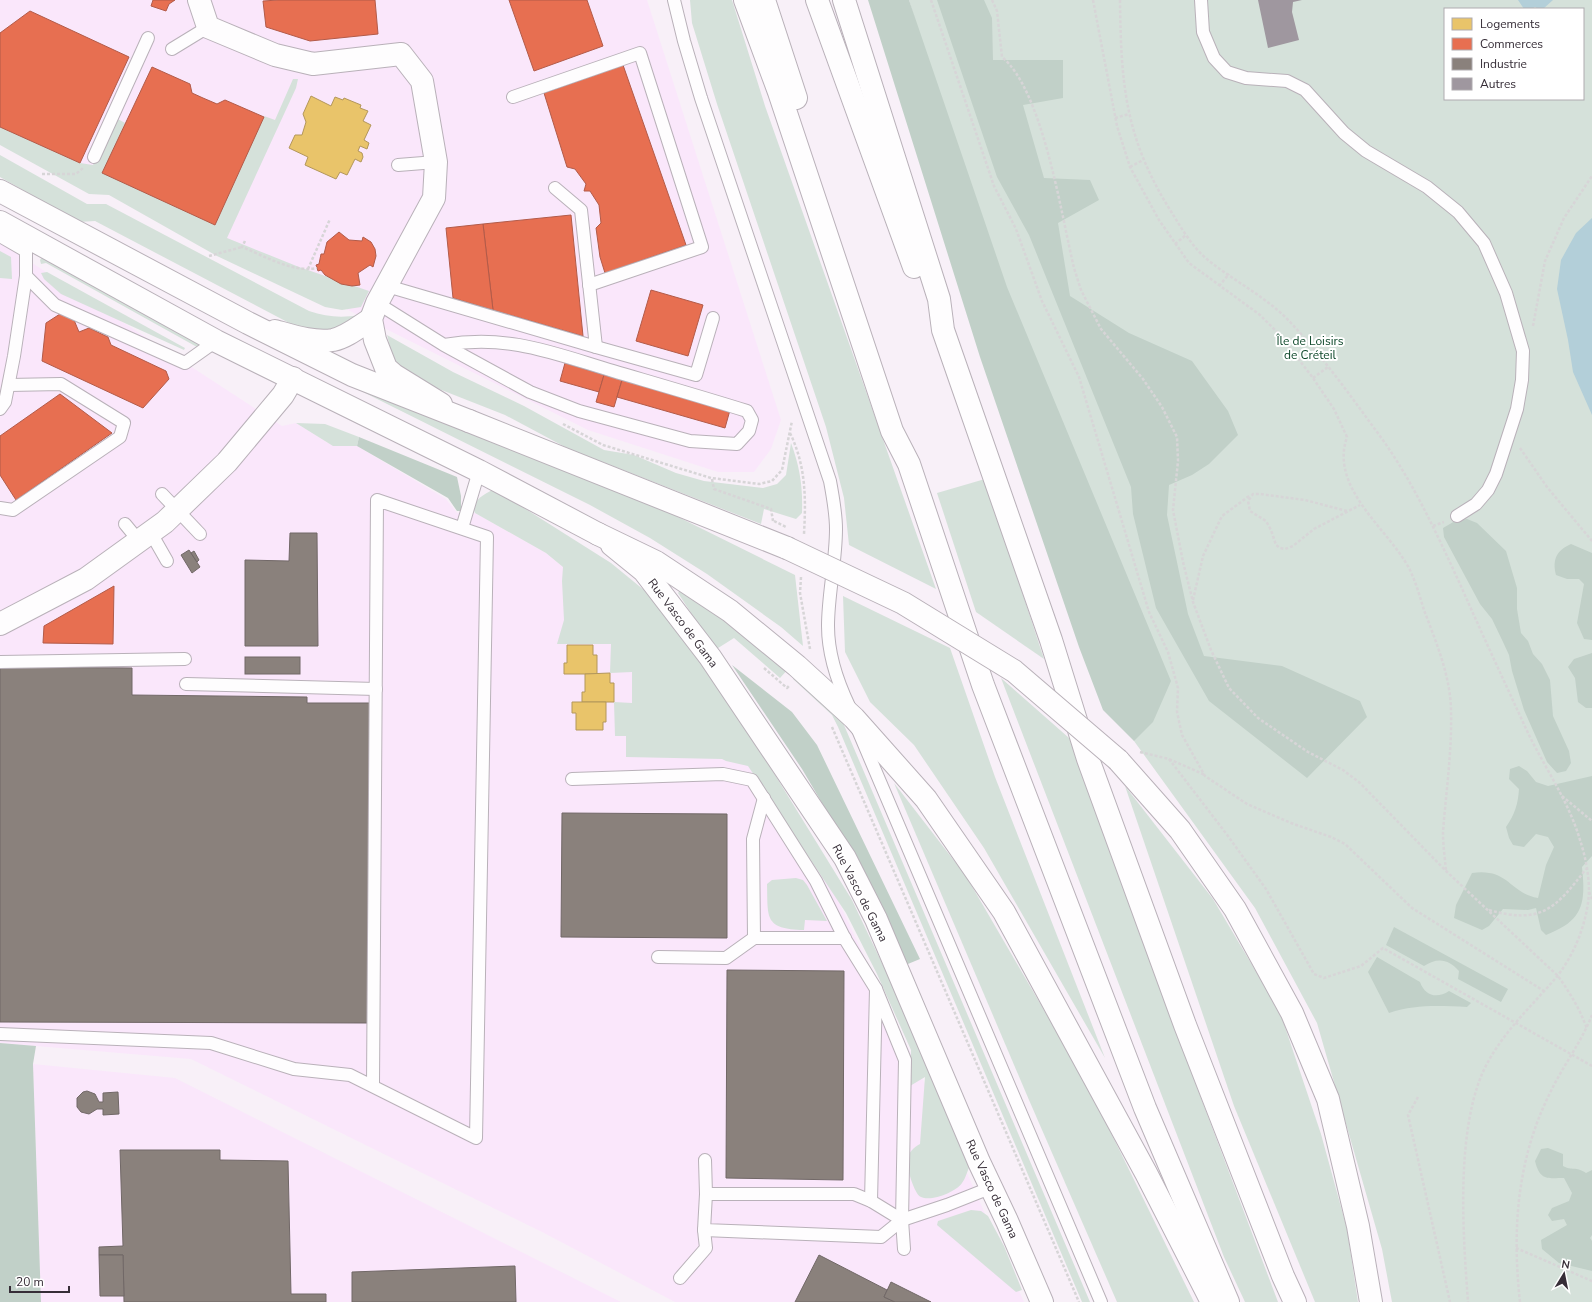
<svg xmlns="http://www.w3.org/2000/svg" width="1592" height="1302" font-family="'Nunito Sans',sans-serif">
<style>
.built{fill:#fae7fb}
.green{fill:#d5e1da;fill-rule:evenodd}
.forest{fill:#c1d0c8}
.water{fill:#b3cfd9}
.homes{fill:#e9c46a;stroke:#b3975b}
.shops{fill:#e76f51;stroke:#b25b49}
.industry{fill:#8a817c;stroke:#716867}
.building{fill:#9f979f}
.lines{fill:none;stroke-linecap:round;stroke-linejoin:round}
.service-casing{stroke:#b9b1b9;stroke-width:14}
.minor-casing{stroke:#b9b1b9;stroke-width:24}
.tertiary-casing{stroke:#b9b1b9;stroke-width:24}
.primary-casing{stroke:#b9b1b9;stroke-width:24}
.trunk-casing{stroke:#b9b1b9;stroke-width:24}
.motorway-casing{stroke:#b9b1b9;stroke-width:24}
.path{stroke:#d7d5d7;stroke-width:2.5;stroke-dasharray:3 2;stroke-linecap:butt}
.service{stroke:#fefdfe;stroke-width:12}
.minor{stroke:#fefdfe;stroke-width:22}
.tertiary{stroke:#fefdfe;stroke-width:22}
.primary{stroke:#fefdfe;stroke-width:22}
.trunk{stroke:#fefdfe;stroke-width:22}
.motorway{stroke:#fefdfe;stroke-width:22}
.trunk-bridge-casing{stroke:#b9b1b9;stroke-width:24;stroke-linecap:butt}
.path-bridge{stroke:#d7d5d7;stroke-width:2.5;stroke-dasharray:3 2;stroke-linecap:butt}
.trunk-bridge{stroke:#fefdfe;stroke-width:22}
.labels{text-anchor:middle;stroke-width:4;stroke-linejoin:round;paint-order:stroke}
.park-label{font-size:12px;fill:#0d482a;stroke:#fff}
.street-label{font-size:12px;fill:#362d37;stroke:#fff}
</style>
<rect width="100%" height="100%" fill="#f8f0f8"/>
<g class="built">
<path d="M0 0H647L781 420 771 449 754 472H718L588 430 0 136Z"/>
<path d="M0 242 282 426 296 423 333 446H357L446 499 457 513H475L546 553 592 591 794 808 964 1166 1024 1302H675L544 1233 191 1059 0 1043Z"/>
<path d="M33 1064 175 1078 621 1302H41Z"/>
</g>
<g class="green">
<path d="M690 0H732L765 106 936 589 849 545 844 498 826 427 717 104 692 23Z"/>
<path d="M909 0H1592V1302H1392L1382 1249 1317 1023 1255 908 1134 741ZM1445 9H1583V99H1445Z"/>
<path d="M293 79H298L296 88 227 238 299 267 369 291 361 307 342 310 325 307 217 256 109 195 89 194 0 145V127L80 163 93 165 116 118 125 123 103 173 215 225 264 116 275 120Z"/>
<path d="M0 155 87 204H106L309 311C327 317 341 318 360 315 352 323 332 332 320 331 311 331 302 327 293 325L95 221 79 222 0 177Z"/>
<path d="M0 251 11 257 12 279 0 278Z"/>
<path d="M42 257 199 341V345L197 347 46 263 41 264 40 260Z"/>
<path d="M47 272 185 348 184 350 61 294 44 279 41 273Z"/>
<path d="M387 335 453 372 524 406 604 450 634 455 676 473 704 481 763 488 777 484 786 475 791 443C800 467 803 488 802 513L796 519 764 509 761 524 567 448 505 415 411 378 394 364Z"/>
<path d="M345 383 666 511 795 575 803 646 781 627 707 574 650 538 590 505Z"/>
<path d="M296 423 325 424 359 437 357 446H333Z"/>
<path d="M985 479 1044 659 976 612 937 493Z"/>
<path d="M492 490 505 496 611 563 650 595 690 647 772 770 852 900 890 980 970 1166C967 1171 966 1178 962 1183 956 1192 931 1202 921 1197 914 1194 907 1168 907 1160 908 1153 914 1147 920 1144L925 1077 910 1086 911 1050 877 974 846 913 748 766 726 761 722 759 626 757V736H615L614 702 632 703V672L610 673 611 644H557L564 620 562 581 563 567 546 553 475 513C470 502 483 495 492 490Z"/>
<path d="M680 590 699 600 789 668 780 678 734 638 715 650 678 593Z"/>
<path d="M843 596 950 648 995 777 1105 1058 984 848 914 745 870 702 845 652Z"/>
<path d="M796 675 841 718 1090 1302H1082L838 727 832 715 793 679Z"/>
<path d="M1001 678 1077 745 1158 984 1278 1302H1245L1224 1257Z"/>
<path d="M894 783 966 876 1087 1084 1194 1302H1117L1029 1100Z"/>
<path d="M1125 786 1213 899 1280 1012 1321 1134 1347 1229 1358 1302H1315L1234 1106Z"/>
<path d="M796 878 803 880 807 885 827 921 805 920 804 930C764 929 768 918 767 884L772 880Z"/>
<path d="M971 1210 981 1211 988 1216 1004 1246 1022 1290 1016 1292 937 1225 938 1221Z"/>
</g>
<g class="forest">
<path d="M868 0H909L1007 287 1171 681 1153 722 1134 741 1103 710 1079 647 980 357Z"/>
<path d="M937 0H984L992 18 993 60H1063V98L1023 105 1044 178 1090 180 1099 200 1058 223 1070 296 1129 333 1192 361 1228 411 1238 435 1209 464 1192 475 1169 485 1167 515 1188 614 1204 656 1282 666 1360 701 1367 717 1307 778 1209 701 1156 608 1133 514 1131 487 1029 235 997 177Z"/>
<path d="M359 437 457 477 461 496V511H457L448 498 357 446Z"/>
<path d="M1467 519 1477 523 1506 551 1517 588V609L1521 633 1528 641 1533 654 1542 664 1550 680 1553 716 1569 751 1571 763 1566 771 1557 773 1547 762 1524 710 1512 671 1509 655 1503 642 1492 619 1480 604 1444 537 1443 528 1455 521Z"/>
<path d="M1571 544 1592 553V640L1584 639 1577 623 1584 584 1579 579H1567L1556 575C1552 559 1557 550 1571 544Z"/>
<path d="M1592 653V708H1586L1578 702 1575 678 1568 667 1574 659Z"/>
<path d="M732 665 792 712 817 745 920 959 903 966 865 876 802 769Z"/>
<path d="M1519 766 1527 771 1536 782 1548 786 1592 776V856L1582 867C1586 904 1583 921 1546 935L1541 930 1536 908 1528 910 1503 909 1489 926 1482 930 1454 918 1456 905 1472 873C1509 868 1509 893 1538 898L1546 865 1554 847 1548 837 1536 834 1524 847 1513 845 1509 838 1506 827C1515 814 1518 804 1519 789L1509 779 1510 769Z"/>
<path d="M1394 927 1508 989 1501 1002 1458 979 1459 971C1449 959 1437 957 1424 966L1386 945Z"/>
<path d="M1377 957 1420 982C1425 996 1437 999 1449 991L1471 1003 1467 1007C1440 1006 1416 1004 1389 1013L1368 972Z"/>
<path d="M0 1043 36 1046 33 1064 41 1302H0Z"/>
<path d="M1548 1148 1563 1154V1166C1572 1171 1576 1166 1586 1173L1592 1170V1235L1590 1238 1592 1241V1271L1559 1263 1542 1249 1541 1240 1567 1225 1564 1219 1552 1221 1548 1215 1552 1208 1569 1201 1572 1193 1564 1178C1547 1178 1540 1181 1535 1161L1541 1149Z"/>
</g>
<g class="water">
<path d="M1518 0H1553L1543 9H1538L1535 7 1532 9H1524Z"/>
<path d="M1592 218V415L1573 372 1568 340 1557 289 1561 260 1576 233Z"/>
</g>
<g class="homes">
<path d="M311 96 331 106 335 97 343 100 344 98 361 105 360 108 368 111 363 121 371 125 364 140 369 143 367 149 360 146 358 151 362 153 363 157 361 162 355 159 347 175 340 172 336 179 305 165 308 157 289 148 295 135H302L306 122 303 114Z"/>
<path d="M567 645H593V655H597V674H564V663H567Z"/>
<path d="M610 673V683H614V702H582V692H585V674Z"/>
<path d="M572 702H606V722H603V730H576V713H572Z"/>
</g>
<g class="shops">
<path d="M153 0H175L169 4 166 11 151 6Z"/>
<path d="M278 0H375L378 34 310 41 266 27 263 1Z"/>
<path d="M509 0H587L603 46 534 71Z"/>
<path d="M30 11 129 57 80 163 0 127V33Z"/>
<path d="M623 65 686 245 605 273 600 257 596 228 601 223 599 205 590 191H584L586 184 575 169 567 167 544 93Z"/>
<path d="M152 67 190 84 192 93 203 98 217 104 225 100 264 117 215 225 102 173Z"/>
<path d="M571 215 583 336 493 310 483 224Z"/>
<path d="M483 224 493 310 453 298 446 228Z"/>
<path d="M339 232 349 240 362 241 363 237 371 242 375 249 376 256 373 267 370 265 358 273 360 285 352 286 341 284 325 275 321 270 318 271 316 265 319 264 321 254H324L327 242Z"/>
<path d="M651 290 703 305 688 356 636 341Z"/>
<path d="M60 314 74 320 79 332 89 328 108 337 111 345 166 371 169 379 143 408 42 361 46 323Z"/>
<path d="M565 363 604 375 599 392 560 381Z"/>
<path d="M604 375 622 380 614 407 596 402Z"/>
<path d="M622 380 730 410 725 428 617 397Z"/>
<path d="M60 394 112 433 16 500 0 475V436Z"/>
<path d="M114 586 113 644 43 643 44 626Z"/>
</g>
<g class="industry">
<path d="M290 533H317L318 646H245V560L289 561Z"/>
<path d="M189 550 200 567 192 573 181 555Z"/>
<path d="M194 551 199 560 197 562 191 553Z"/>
<rect x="245" y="657" width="55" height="17"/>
<path d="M0 667 132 668V695L307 697V703H371L370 1023 0 1022Z"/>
<path d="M562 813 727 814V938L561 937Z"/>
<path d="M727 970 844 971 843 1180 726 1178Z"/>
<path d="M87 1091 95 1094 99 1102H103V1093L118 1092 119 1114 103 1115V1109H97L89 1114 81 1112 77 1107V1098L83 1092Z"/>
<path d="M120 1150H220V1160L288 1161 291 1294H326V1302H124L123 1255H99V1247L123 1246Z"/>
<path d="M99 1255H123L124 1296H100Z"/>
<path d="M819 1255 887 1290 884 1297 895 1302H795Z"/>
<path d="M515 1266 516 1302H352V1272Z"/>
<path d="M891 1282 931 1302H895L884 1297Z"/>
</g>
<path class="building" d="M1258 0H1302L1293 2 1292 12 1299 40 1268 48Z"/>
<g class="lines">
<g class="service-casing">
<g id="service">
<path d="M674 0 684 41 701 98 830 481C833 497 836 513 836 529 836 562 828 594 828 626 828 654 837 681 849 706"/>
<path d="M1201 0 1203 32 1214 58 1227 72 1246 78 1287 81 1305 90 1344 133 1366 151 1427 187 1458 212 1484 243 1506 293 1523 351 1522 380 1517 409 1496 474 1488 490 1476 504 1457 516"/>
<path d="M172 49 208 27"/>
<path d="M513 97 640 53 702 247 589 285"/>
<path d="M94 157 148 38"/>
<path d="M398 165 436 162"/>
<path d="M0 236 26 251V276L14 356 5 402 0 409"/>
<path d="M26 276 55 305 185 363 216 341"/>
<path d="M387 286 596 347 581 210 555 188"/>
<path d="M377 303 444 345 530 392 579 411 690 441 737 444 749 431 752 420 747 411C702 397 657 384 613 371 553 353 508 334 444 345"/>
<path d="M596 347 696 375 713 318"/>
<path d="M162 494 200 534"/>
<path d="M0 508 13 510 120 437 124 423 61 384 9 385"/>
<path d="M125 524 139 541"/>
<path d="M462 528 479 471"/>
<path d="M151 533 167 561"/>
<path d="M0 662 185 659"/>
<path d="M186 684 376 689"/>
<path d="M858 730 1101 1302"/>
<path d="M572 779 723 774 752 780 816 881 845 939 876 989"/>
<path d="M764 798 753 839 754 938H845"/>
<path d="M658 957 726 958 754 938"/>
<path d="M0 1034 211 1043 294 1069 350 1075 476 1138 487 537 377 500 373 1085"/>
<path d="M705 1160 706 1194"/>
<path d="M871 1201 876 989 905 1060 902 1220 904 1249"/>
<path d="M902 1220 871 1201 854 1194H706L704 1230 881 1237 902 1220 947 1205 990 1188"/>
<path d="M680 1278 706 1248 704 1230"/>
</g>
</g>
<g class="minor-casing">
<g id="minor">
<path d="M199 0 208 27 275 55 313 64 401 54 422 81 436 162 434 198 377 303 371 319 375 340 386 368 394 375 441 404"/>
<path d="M275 331C293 336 314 343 333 340 347 337 360 326 371 319"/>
<path d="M0 624 86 579 165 522 227 462 283 395 293 378"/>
</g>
</g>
<g class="tertiary-casing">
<path id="tertiary" d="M612 545 644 571 710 657 845 858 876 919 979 1162 1007 1221 1042 1302"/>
</g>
<g class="primary-casing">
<g id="primary">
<path d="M0 191 248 323 352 375 469 421"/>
<path d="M0 222 216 341 479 471 598 534"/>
</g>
</g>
<g class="trunk-casing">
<g id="trunk">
<path d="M745 0 779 92 892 431 909 464 983 685 1145 1108 1228 1302"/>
<path d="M764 0 796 98"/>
<path d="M469 421 787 548"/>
<path d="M598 534 656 562 730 611 797 666 854 718 926 799 1004 912 1146 1173 1212 1302"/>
<path d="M1118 760 1180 830 1235 909 1292 1013 1328 1099 1358 1226 1371 1302"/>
</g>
</g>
<g class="motorway-casing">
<g id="motorway">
<path d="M817 0 914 267"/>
<path d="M844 0 939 299 943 330 1051 640 1088 759 1185 1025 1283 1276 1295 1302"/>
</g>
</g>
<g class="path">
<path d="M931 0 994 186 1016 229 1042 301 1079 377 1149 612 1168 652 1178 688 1177 712 1182 735 1205 776 1247 804 1291 823 1331 837 1345 844 1412 908 1544 991"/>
<path d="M992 0 997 11 1002 57C1043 91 1061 214 1074 268L1081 290 1101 329 1143 379 1162 407 1177 437 1178 461 1173 510 1183 562 1193 602 1211 650 1229 688 1258 718 1308 752 1343 770 1360 783 1446 871 1558 976C1570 993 1580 1009 1587 1029"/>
<path d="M1093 0 1117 126 1130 167 1159 220 1189 263 1260 315 1280 335 1313 378 1334 409 1347 437C1329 489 1389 529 1410 570 1416 583 1420 597 1424 610 1436 642 1451 677 1451 712 1452 752 1446 792 1443 832 1443 845 1445 859 1446 871"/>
<path d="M1120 0C1121 85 1125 139 1172 213 1182 229 1193 248 1208 260 1235 282 1267 297 1291 323 1321 355 1348 392 1374 428 1410 475 1435 530 1460 584 1482 634 1505 683 1528 733 1545 768 1569 802 1580 840 1585 855 1589 874 1589 891 1588 921 1574 957 1554 980 1528 1010 1499 1036 1482 1074 1456 1136 1463 1235 1468 1302"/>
<path d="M1115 118 1129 114"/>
<path d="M1130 167 1143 160"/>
<path d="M42 174H76L83 168"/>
<path d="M245 241 242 247C265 256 292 273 317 268"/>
<path d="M1175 244 1186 235"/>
<path d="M209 256 242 247"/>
<path d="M308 269 330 219"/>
<path d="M1219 286 1229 274"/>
<path d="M1533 326 1545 261 1564 218 1592 176"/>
<path d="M1313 378 1328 367"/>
<path d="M563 424 603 445 711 478 759 484 772 481 782 470 792 421"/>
<path d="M790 433C806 466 806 498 804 534"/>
<path d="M1520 448 1547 487 1592 541"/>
<path d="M712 479 714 489 771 509 773 521"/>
<path d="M1347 511 1305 500 1260 494H1253L1248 501 1250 511 1266 521 1271 530 1276 545 1280 548 1285 549 1293 546 1314 529 1360 505"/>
<path d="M1433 526 1444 522"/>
<path d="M801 577 800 593 810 649"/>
<path d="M1193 600 1203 556 1222 516 1249 496"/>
<path d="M764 668 787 688 789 686"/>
<path d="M832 727 1079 1302"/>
<path d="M1140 752 1169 759 1205 775"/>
<path d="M1169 759 1228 836 1266 889 1314 974 1324 978 1361 966 1383 948 1592 1066"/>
<path d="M1562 796 1592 821"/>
<path d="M1589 892 1592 899"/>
<path d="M1489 910C1541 925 1556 908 1586 869"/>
<path d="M1418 1097 1408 1115 1450 1302"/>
<path d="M1516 1248 1592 1281"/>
<path d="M1520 1302C1512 1230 1517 1160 1549 1095 1562 1067 1581 1043 1592 1015"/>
</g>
<use href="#service" class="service"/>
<use href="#minor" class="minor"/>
<use href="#tertiary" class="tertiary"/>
<use href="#primary" class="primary"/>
<use href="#trunk" class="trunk"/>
<use href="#motorway" class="motorway"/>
<g class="trunk-bridge-casing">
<path id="trunk-bridge" d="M787 548 903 603 1014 671 1118 760"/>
</g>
<path class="path-bridge" d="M774 521 786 527"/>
<use href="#trunk-bridge" class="trunk-bridge"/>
</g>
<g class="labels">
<g class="park-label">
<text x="1310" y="345">Île de Loisirs<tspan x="1310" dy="14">de Créteil</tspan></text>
</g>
<g class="street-label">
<text transform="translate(683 623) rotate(53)" y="4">Rue Vasco de Gama</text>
<text transform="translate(860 893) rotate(63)" y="4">Rue Vasco de Gama</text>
<text transform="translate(992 1189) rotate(65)" y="4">Rue Vasco de Gama</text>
</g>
</g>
<rect x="1444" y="8" width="140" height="92" fill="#ffffff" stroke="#afabaf"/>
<rect x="1452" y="18" width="20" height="12" fill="#e9c46a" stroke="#afabaf"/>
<text x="1480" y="28" font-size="12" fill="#362d37">Logements</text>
<rect x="1452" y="38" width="20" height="12" fill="#e76f51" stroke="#afabaf"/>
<text x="1480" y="48" font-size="12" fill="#362d37">Commerces</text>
<rect x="1452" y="58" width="20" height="12" fill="#8a817c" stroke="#afabaf"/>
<text x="1480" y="68" font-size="12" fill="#362d37">Industrie</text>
<rect x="1452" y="78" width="20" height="12" fill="#9f979f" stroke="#afabaf"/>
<text x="1480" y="88" font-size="12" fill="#362d37">Autres</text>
<g transform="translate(1564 1274) rotate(10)" stroke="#ffffff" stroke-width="3" paint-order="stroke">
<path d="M0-3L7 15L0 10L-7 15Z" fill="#362d37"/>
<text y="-6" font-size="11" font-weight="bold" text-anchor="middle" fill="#362d37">N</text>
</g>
<path d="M10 1286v6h59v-6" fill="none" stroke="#362d37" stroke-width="2"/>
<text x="16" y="1286" font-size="12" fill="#362d37" stroke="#ffffff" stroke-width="3" paint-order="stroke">20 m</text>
</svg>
